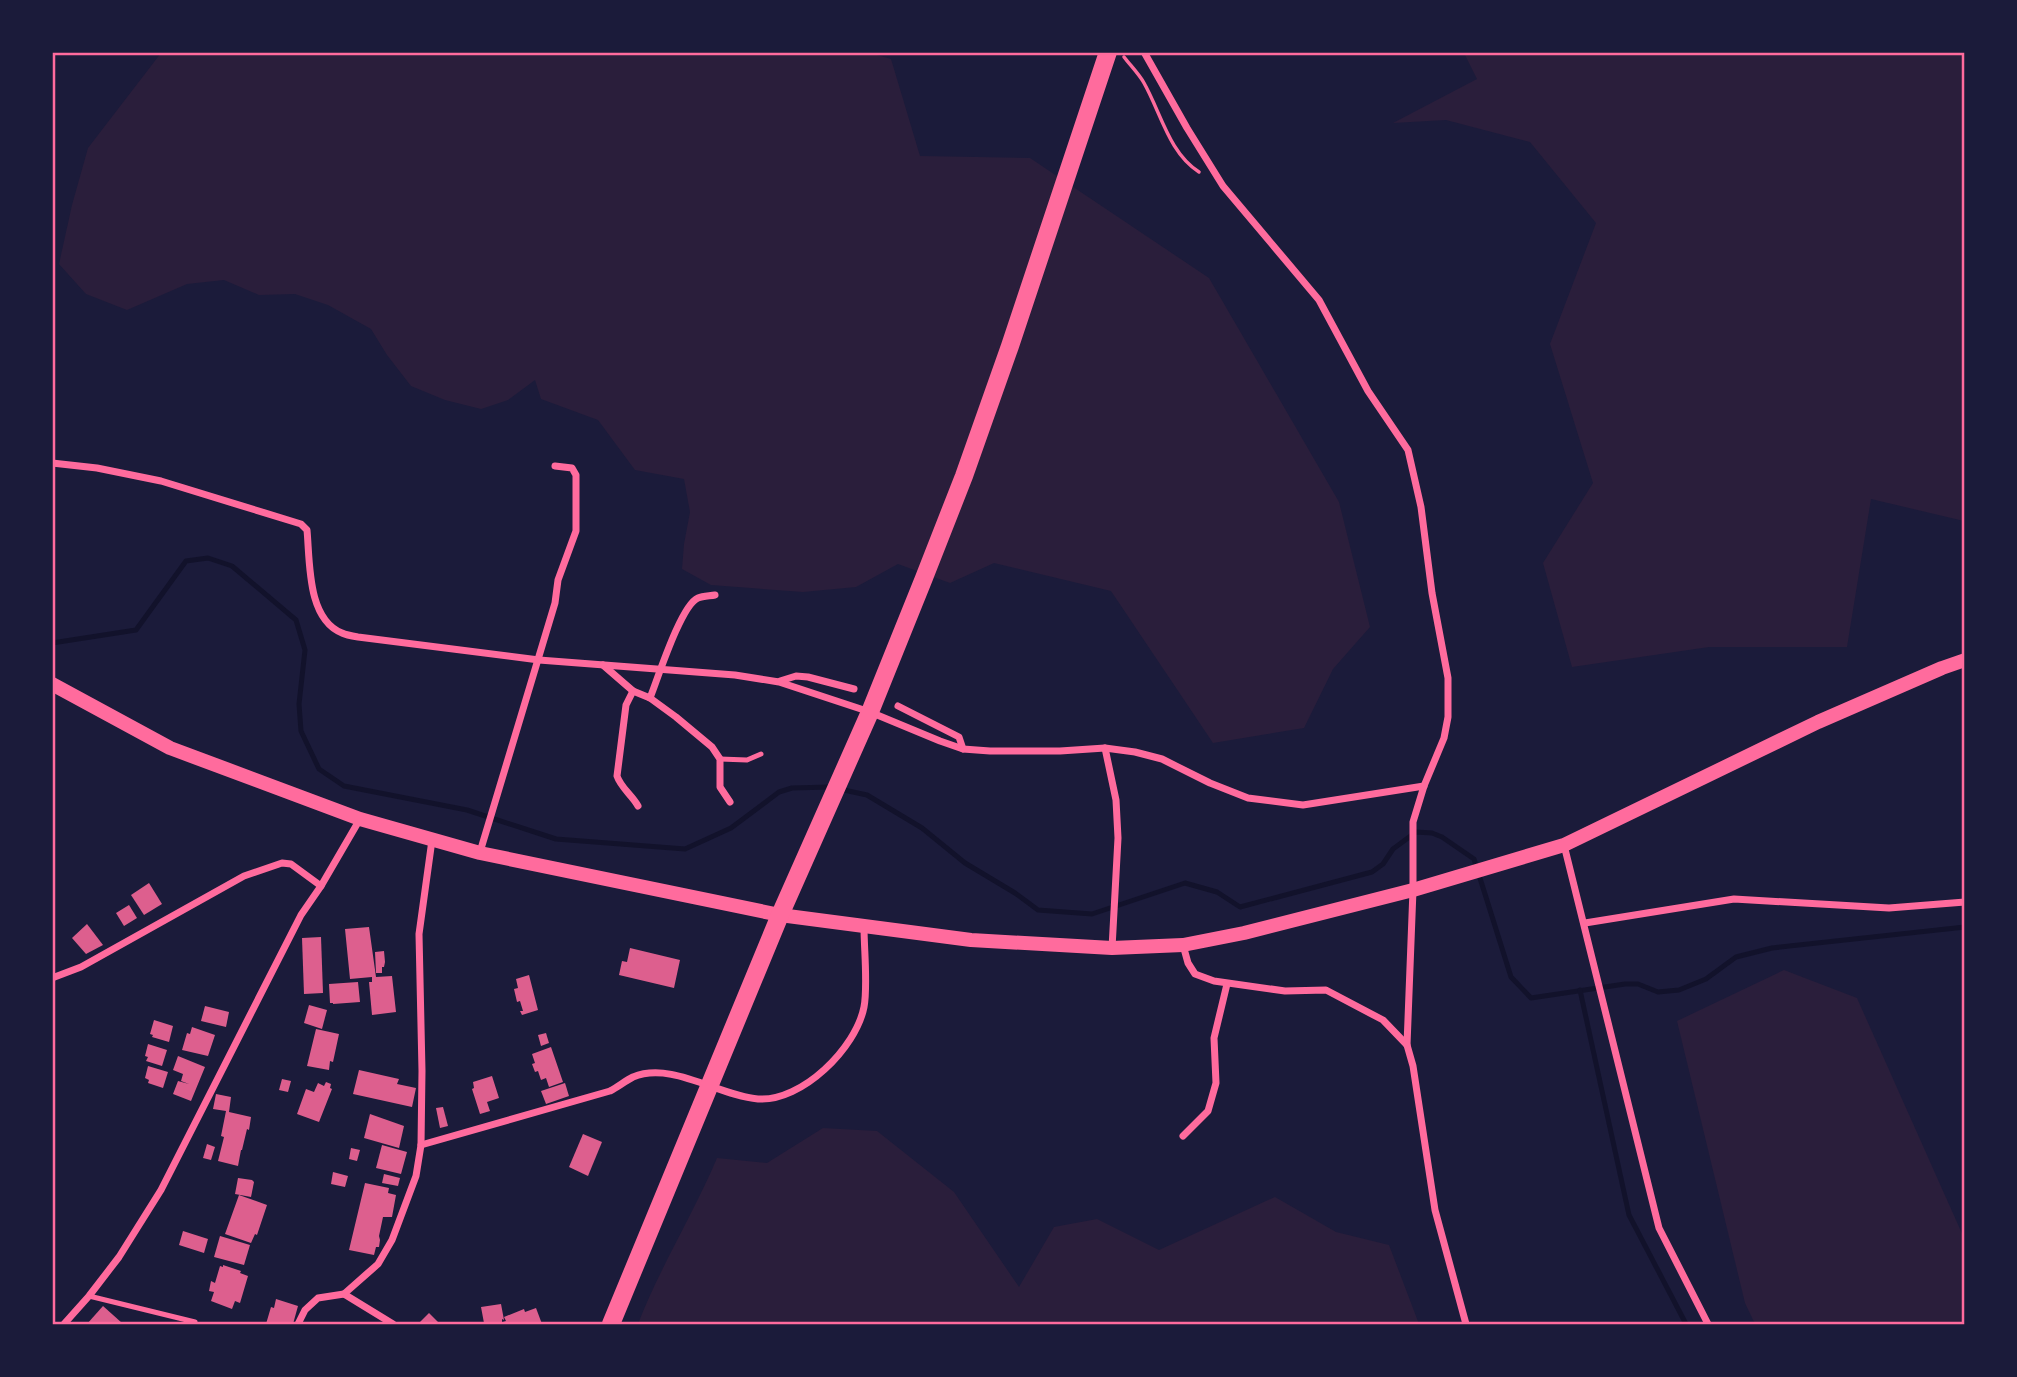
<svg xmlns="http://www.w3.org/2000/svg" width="2017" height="1377" font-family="Ubuntu,sans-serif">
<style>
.green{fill:#2a1e3b}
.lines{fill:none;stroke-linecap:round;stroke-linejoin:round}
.stream{stroke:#12122b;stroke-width:5}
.building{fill:#dd5f8e}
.path{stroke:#ff6b9d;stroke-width:3.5}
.service{stroke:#ff6b9d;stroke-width:5}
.minor{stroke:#ff6b9d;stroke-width:7}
.secondary{stroke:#ff6b9d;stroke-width:14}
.trunk{stroke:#ff6b9d;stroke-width:18}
.neatline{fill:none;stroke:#ff6b9d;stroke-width:2.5}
</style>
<rect width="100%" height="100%" fill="#1b1b3a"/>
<g class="green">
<path d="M161 53H870L891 59 920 156 1030 158 1209 278 1339 502 1370 627 1333 669 1304 728 1213 743 1111 591 994 563 950 583 898 564 856 587 803 592 711 585 682 569 684 544 690 512 684 479 635 470 598 420 541 399 535 380 508 400 481 409 445 400 411 386 387 355 371 329 328 305 295 294 259 295 224 280 187 284 127 310 86 294 59 264 72 205 88 148Z"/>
<path d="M1464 53H1964V521L1871 499 1847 647H1709L1572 667 1543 563 1593 483 1550 344 1596 223 1530 142 1446 120 1393 123 1477 79Z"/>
<path d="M1784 970 1857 998 1964 1238V1324H1755L1745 1303 1677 1021Z"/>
<path d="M823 1128 877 1131 954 1192 1019 1287 1054 1227 1097 1219 1159 1250 1275 1197 1336 1232 1389 1245 1419 1324H638C660 1267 693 1215 717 1158L767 1163Z"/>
</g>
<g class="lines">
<g class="stream">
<path d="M52 643 136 630 186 561 208 558 232 566 296 620 305 650 299 704 301 731 319 769 344 786 467 810 556 839 685 849 731 828 779 792 792 788 830 787 867 795 922 828 965 863 1015 893 1038 910 1092 914 1185 883 1217 892 1240 907 1372 872 1383 864 1393 849 1416 832 1432 833 1442 837 1474 859 1511 977 1531 998 1625 984H1638L1658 992 1679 990 1706 979 1736 957 1772 948 1965 927"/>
<path d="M1580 990 1629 1215 1686 1324"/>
</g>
</g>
<g class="building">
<path d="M149 883 162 904 144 915 131 895Z"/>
<path d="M129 905 137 918 124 926 116 913Z"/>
<path d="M87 924 103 945 86 954 72 938Z"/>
<path d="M369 927 376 977 392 976 396 1012 372 1015 369 982H372V977L350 979 345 929Z"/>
<path d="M321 937 323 993 304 994 302 938Z"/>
<path d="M630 948 680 960 674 988 619 975 622 961 627 962Z"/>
<path d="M384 951 385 962 384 967H382V973H376L375 952Z"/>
<path d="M529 975 538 1010 522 1015 520 1011H523L520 1001 517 1002 514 989 518 988 516 979Z"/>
<path d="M358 982 360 1002 333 1004V1003H330L329 984Z"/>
<path d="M309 1005 327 1010 322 1029 304 1023Z"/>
<path d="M205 1006 229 1012 226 1027 201 1021Z"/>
<path d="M154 1020 173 1026 169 1042 152 1037 153 1035 150 1034Z"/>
<path d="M192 1027 215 1035 208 1056 182 1050 187 1033 190 1034Z"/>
<path d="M316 1029 339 1034 333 1062 330 1061 329 1070 307 1066Z"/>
<path d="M546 1033 549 1043 541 1046 538 1035Z"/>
<path d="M148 1044 167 1050 162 1066 146 1061 148 1057 145 1056Z"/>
<path d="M551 1047 563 1082 549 1087 546 1078 541 1080 538 1071 535 1072 532 1064 535 1063 532 1054Z"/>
<path d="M178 1056 205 1067 191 1101 173 1094 178 1081 189 1084 181 1081 183 1074 173 1070Z"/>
<path d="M148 1066 168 1072 163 1088 148 1083 149 1080 145 1078Z"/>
<path d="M359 1070 399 1079 397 1084 416 1088 412 1107 353 1094Z"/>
<path d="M492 1076 499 1098 487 1102 490 1111 480 1114 472 1089 474 1088 473 1082Z"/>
<path d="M282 1079 291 1081 288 1092 279 1090Z"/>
<path d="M326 1082 331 1084 330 1088 332 1089 319 1122 297 1114 306 1089 314 1092 318 1083 324 1086Z"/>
<path d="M565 1083 569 1096 546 1104 541 1091Z"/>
<path d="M216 1094 231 1097 229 1112 251 1117 249 1130 247 1129 242 1150H241L238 1166 218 1161 224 1137 221 1136 226 1111 213 1109Z"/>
<path d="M443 1107 448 1126 440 1128 436 1108Z"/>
<path d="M370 1114 404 1126 399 1148 364 1138Z"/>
<path d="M583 1134 602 1142 588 1176 569 1167Z"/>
<path d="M207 1144 215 1147 211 1160 203 1158Z"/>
<path d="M382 1145 407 1152 401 1174 376 1168Z"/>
<path d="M351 1148 360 1150 357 1161 349 1159Z"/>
<path d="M333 1172 348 1176 345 1187 331 1184Z"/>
<path d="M384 1174 400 1178 398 1186 382 1183Z"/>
<path d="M238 1178 252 1180 254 1182 251 1197 235 1194Z"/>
<path d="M365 1183 389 1188 388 1193 396 1195 392 1217H383L379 1236 380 1240 379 1247H376L374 1255 349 1250Z"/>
<path d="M239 1195 267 1205 257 1235 255 1234 251 1243 225 1234Z"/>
<path d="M183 1231 208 1239 204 1253 179 1245Z"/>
<path d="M220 1236 250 1245 244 1265 214 1257Z"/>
<path d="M223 1265 241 1271 240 1273 248 1276 240 1303 235 1301 232 1309 211 1301 214 1292 209 1291 211 1281 215 1283 220 1266 223 1267Z"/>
<path d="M276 1299 298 1306 293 1324H266L271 1307 274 1308Z"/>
<path d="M501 1304 504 1320 502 1319V1323H484L481 1307Z"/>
<path d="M103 1306 122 1323 120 1324H87Z"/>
<path d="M536 1308 542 1324H504L503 1322 506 1321 504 1317 524 1309 525 1312Z"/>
<path d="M429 1313 439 1323 437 1324H418Z"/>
</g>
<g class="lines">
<path class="path" d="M1124 57C1130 65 1139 74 1144 83 1161 113 1169 153 1199 172"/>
<g class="service">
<path d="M720 759 747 760 761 754"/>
<path d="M89 1296 195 1322"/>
</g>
<g class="minor">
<path d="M1144 52 1187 128 1223 186 1319 300 1368 391 1408 450 1421 507 1432 593 1448 678V717L1444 738 1424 786 1413 822V890L1407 1045"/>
<path d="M52 463 97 468 161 481 301 524 307 530C310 562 307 619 342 633 346 635 352 636 358 637L539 660 735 675 779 682 870 712 940 741 963 749 990 751H1060L1105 748 1135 752 1162 759 1210 783 1248 798 1303 805 1424 786"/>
<path d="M603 665 633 691 650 698 676 717 712 747 720 759V787L730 802"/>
<path d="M780 681 796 676 808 677 854 689"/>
<path d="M633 691 626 705 617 776C621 788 632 795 638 806"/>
<path d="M650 698C658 678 681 605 698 598 703 596 710 596 715 595"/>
<path d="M898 706 959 737 963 749"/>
<path d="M1105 748 1116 800 1118 838 1112 948"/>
<path d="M1564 845 1659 1228 1708 1324"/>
<path d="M480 852 555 603 558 580 576 531V475L572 468 555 466"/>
<path d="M1585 923 1734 899 1889 908 1965 902"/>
<path d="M1183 945 1188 963 1195 974 1214 981 1285 991 1326 990 1383 1020 1407 1045 1413 1066 1435 1210 1466 1324"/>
<path d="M52 978 81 967 244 876 282 863 291 864 321 886"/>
<path d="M1183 1136 1208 1111 1216 1083 1214 1038 1227 984"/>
<path d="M421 1145 610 1091C618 1087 625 1081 633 1077 672 1061 719 1096 758 1099 802 1102 856 1048 864 1007 868 986 864 949 864 927"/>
<path d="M344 1294 393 1324"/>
<path d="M64 1324 89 1296 119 1257 161 1190 301 915 321 886 360 819"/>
<path d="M298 1324 305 1310 318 1298 344 1294 378 1264 392 1240 416 1176 421 1145 422 1071 419 934 432 840"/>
</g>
<path class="secondary" d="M52 684 170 748 360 819 480 853 780 915 971 940 1112 948 1183 945 1244 933 1413 890 1564 845 1818 722 1942 668 1965 660"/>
<path class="trunk" d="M611 1324 780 915 870 712 924 578 964 476 1010 346 1108 52"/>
</g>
<rect width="2017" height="1377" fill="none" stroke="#1b1b3a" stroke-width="108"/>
<rect x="54" y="54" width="1909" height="1269" class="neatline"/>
</svg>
